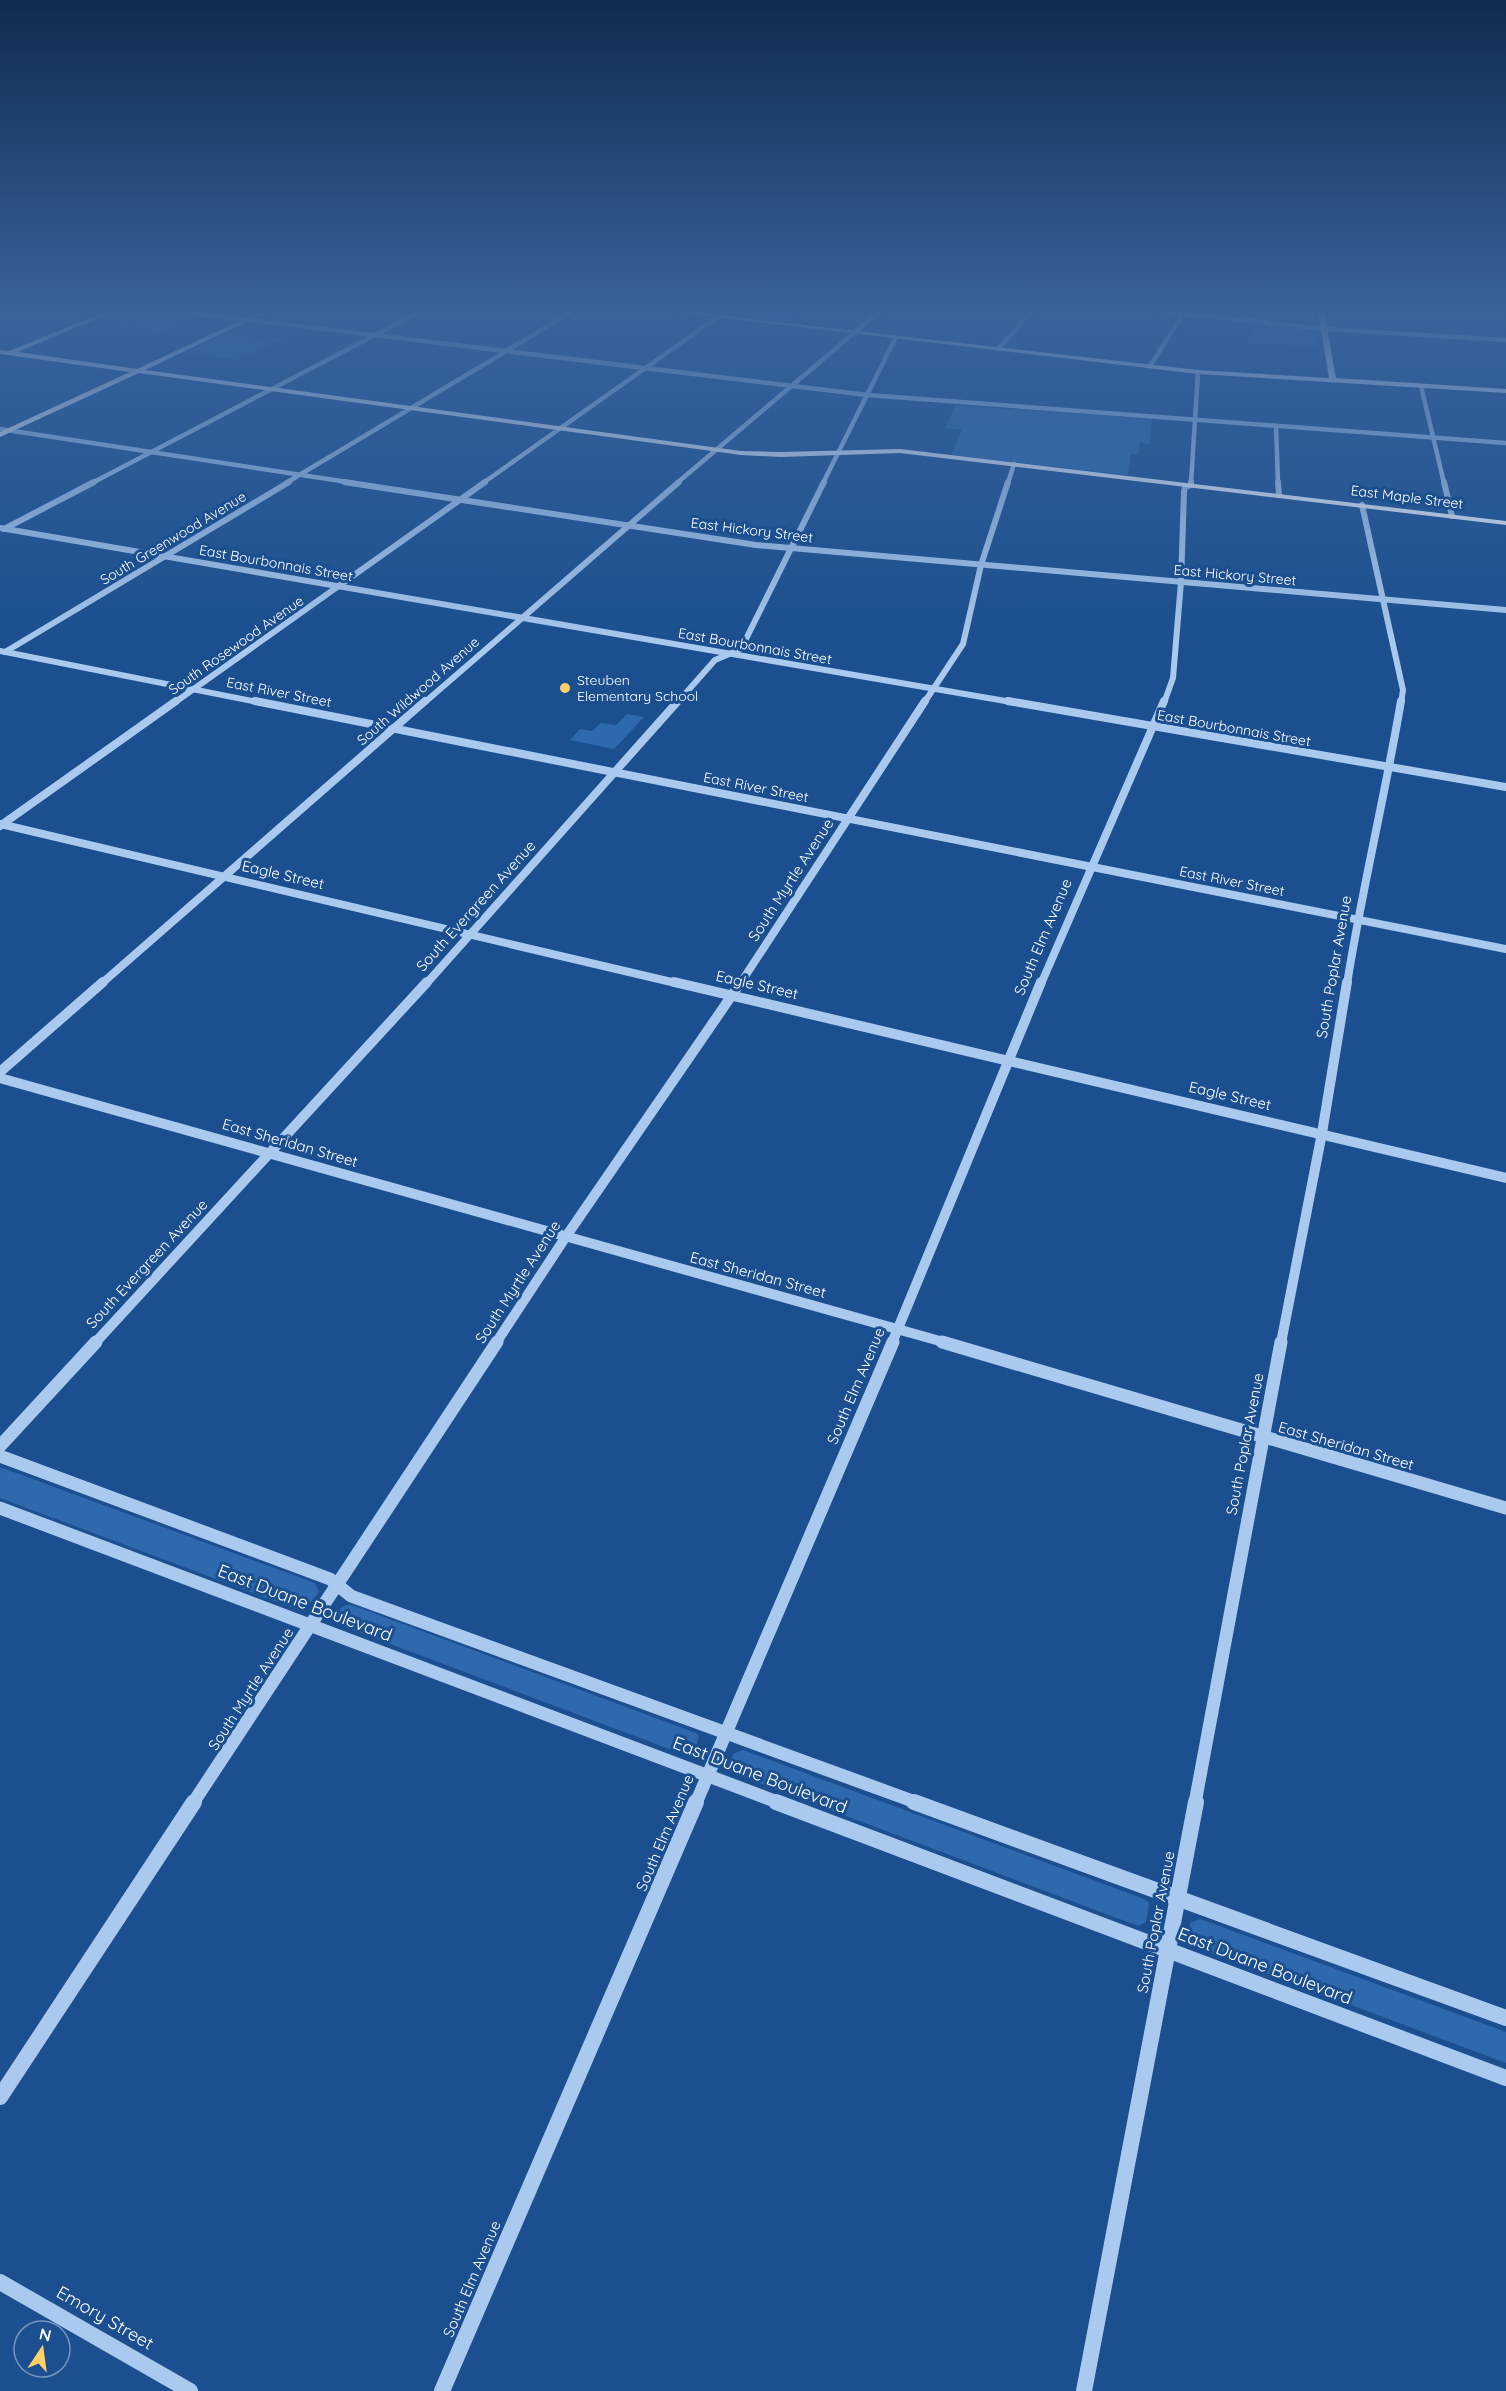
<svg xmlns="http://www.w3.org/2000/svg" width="1506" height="2391" font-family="Quicksand,sans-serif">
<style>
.green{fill:#2e69ad}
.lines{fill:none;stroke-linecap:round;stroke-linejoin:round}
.minor-far5{stroke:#a9c9ee;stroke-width:4.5}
.minor-far4{stroke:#a9c9ee;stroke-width:6}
.minor-far3{stroke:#a9c9ee;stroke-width:8}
.minor-far2{stroke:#a9c9ee;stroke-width:10}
.minor-far1{stroke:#a9c9ee;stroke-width:13}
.minor{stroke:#a9c9ee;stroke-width:16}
.major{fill:#f0f6ff;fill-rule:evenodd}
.poi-dot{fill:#ffd166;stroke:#1b4f8f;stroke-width:2}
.labels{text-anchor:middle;stroke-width:6;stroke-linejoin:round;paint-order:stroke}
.far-street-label{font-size:14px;fill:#fff;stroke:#1b4f8f}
.far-poi-label{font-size:14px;fill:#fff;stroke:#1b4f8f;text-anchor:start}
.street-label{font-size:15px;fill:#fff;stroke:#1b4f8f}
.near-street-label{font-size:18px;fill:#fff;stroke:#1b4f8f}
</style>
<rect width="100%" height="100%" fill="#1b4f8f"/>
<g class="green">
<path d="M126 311H151L182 316 172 321 184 316 200 318 181 321 155 335 142 334 152 329 99 322Z"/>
<path d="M731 311H799L786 321 736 315 730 313Z"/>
<path d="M1257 323 1316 330 1319 347 1245 343Z"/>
<path d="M225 334 263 339 267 337 282 339 238 360 184 353Z"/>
<path d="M955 405 1152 419 1150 444 1140 443 1138 455 1131 454 1128 475 951 455 962 430 946 428Z"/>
<path d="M627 714 644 717 614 749 570 740 580 729 592 731 601 723 616 725Z"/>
<path d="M0 1467 315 1583 319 1592 306 1608 296 1609 0 1498Z"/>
<path d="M346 1605H352L696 1733 699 1736 694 1752 685 1755 337 1624 334 1621 341 1608Z"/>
<path d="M743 1750 1144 1899 1149 1903 1146 1922 1138 1926 732 1773 728 1770 733 1754Z"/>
<path d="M1200 1919 1506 2032V2063L1193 1946 1188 1942 1190 1923Z"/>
</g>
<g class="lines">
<g class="minor-far5">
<path d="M176 311 867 395 1506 443"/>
<path d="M1160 311 1324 329 1506 340"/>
<path d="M998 349 1032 311"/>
<path d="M1150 366 1185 311"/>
<path d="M1421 386 1444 483"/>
<path d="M1276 426 1278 483"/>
<path d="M0 429 354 483"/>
<path d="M92 483 421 311"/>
<path d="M286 483 573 311"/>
<path d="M483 483 726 311"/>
<path d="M677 483 880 311"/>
<path d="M823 483 896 337"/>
<path d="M1008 483 1014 464"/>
<path d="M1191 483 1198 372"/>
</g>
<g class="minor-far4">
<path d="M344 482 756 545 1506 610"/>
<path d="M1278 482 1279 495"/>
<path d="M1444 482 1452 516"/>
<path d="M1362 505 1403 690 1401 703"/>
<path d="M0 528 1017 703"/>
<path d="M4 529 94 482"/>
<path d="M0 651 262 703"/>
<path d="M5 652 289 482"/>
<path d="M174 703 485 482"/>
<path d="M424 703 679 482"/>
<path d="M677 703 715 660 741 649 824 482"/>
<path d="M924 703 963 644 981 565 1008 482"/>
<path d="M1164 703 1173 678 1181 582 1184 492 1185 487 1191 485V482"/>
</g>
<g class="minor-far3">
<path d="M255 701 1506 949"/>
<path d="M1008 701 1506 787"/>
<path d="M0 824 680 984"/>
<path d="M0 826 176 701"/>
<path d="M101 984 425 701"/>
<path d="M426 984 678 701"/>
<path d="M740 984 925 701"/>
<path d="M1041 984 1164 701"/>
<path d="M1347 984C1362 889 1385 796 1401 701"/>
</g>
<g class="minor-far2">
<path d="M674 982 1506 1178"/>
<path d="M0 1072 103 982"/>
<path d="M0 1078 947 1343"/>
<path d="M95 1343 427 982"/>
<path d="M496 1343 565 1238 741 982"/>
<path d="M892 1343 1041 982"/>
<path d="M1281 1343 1322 1133 1347 982"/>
</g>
<g class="minor-far1">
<path d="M942 1342 1506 1508"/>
<path d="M0 1446 96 1342"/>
<path d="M0 1456 330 1579 351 1596 918 1803"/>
<path d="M0 1508 780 1803"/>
<path d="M193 1803 497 1342"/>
<path d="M696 1803 893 1342"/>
<path d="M1195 1803 1281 1342"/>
</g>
<g class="minor">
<path d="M776 1802 1506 2078"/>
<path d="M914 1802 1506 2018"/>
<path d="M0 2097 194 1802"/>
<path d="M0 2282 190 2391"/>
<path d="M442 2391 696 1802"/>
<path d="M1084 2391 1196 1802"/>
</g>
<g class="major">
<path d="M107 311H115L18 352 137 369 261 311H269L145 370 741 451 781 452 900 449 1506 521V525L900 453 781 457 741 455 139 373 0 437V432L130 372 0 354V350L9 351Z"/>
<path d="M664 311H682L1198 370 1329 378 1318 311H1324L1336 378 1506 389V393L1198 374Z"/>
</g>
</g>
<linearGradient id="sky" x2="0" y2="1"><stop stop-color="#0f2b4f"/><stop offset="0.48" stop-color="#39639b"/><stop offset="1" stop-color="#39639b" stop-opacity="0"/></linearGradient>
<rect width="1506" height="646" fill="url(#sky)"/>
<circle class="poi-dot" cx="565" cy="688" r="6"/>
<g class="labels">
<g class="far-street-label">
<text transform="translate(1407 497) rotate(7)" y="5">East Maple Street</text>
<text transform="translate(752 530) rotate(7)" y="5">East Hickory Street</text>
<text transform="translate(173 538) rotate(-31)" y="5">South Greenwood Avenue</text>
<text transform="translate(276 563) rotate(10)" y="5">East Bourbonnais Street</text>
<text transform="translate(1235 575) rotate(5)" y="5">East Hickory Street</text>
<text transform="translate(236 645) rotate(-35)" y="5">South Rosewood Avenue</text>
<text transform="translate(755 646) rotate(10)" y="5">East Bourbonnais Street</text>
<text transform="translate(418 691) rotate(-41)" y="5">South Wildwood Avenue</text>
<text transform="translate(279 692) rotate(11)" y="5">East River Street</text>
<text transform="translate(1234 728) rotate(10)" y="5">East Bourbonnais Street</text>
<text transform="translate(756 787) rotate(11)" y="5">East River Street</text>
<text transform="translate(1232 881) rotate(11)" y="5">East River Street</text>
</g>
<g class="far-poi-label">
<text x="577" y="685">Steuben<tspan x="577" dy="16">Elementary School</tspan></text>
</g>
<g class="street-label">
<text transform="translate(283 875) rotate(13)" y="5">Eagle Street</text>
<text transform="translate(791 880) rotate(-57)" y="5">South Myrtle Avenue</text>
<text transform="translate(476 906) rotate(-48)" y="5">South Evergreen Avenue</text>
<text transform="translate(1043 937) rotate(-67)" y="5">South Elm Avenue</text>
<text transform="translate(1334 967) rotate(-80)" y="5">South Poplar Avenue</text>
<text transform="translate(757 985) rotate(13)" y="5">Eagle Street</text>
<text transform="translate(1230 1096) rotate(13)" y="5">Eagle Street</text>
<text transform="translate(290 1143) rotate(16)" y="5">East Sheridan Street</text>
<text transform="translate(147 1264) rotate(-47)" y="5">South Evergreen Avenue</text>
<text transform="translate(758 1275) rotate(15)" y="5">East Sheridan Street</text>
<text transform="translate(518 1282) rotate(-57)" y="5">South Myrtle Avenue</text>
<text transform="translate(856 1386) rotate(-67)" y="5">South Elm Avenue</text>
<text transform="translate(1245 1444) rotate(-79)" y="5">South Poplar Avenue</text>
<text transform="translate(1346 1446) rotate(16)" y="5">East Sheridan Street</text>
<text transform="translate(251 1689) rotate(-57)" y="5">South Myrtle Avenue</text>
<text transform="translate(665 1833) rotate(-67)" y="5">South Elm Avenue</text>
<text transform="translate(1156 1922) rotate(-79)" y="5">South Poplar Avenue</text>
<text transform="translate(472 2279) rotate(-67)" y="5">South Elm Avenue</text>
</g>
<g class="near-street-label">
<text transform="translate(305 1603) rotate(21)" y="6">East Duane Boulevard</text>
<text transform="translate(760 1775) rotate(21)" y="6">East Duane Boulevard</text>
<text transform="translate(1265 1966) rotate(21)" y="6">East Duane Boulevard</text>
<text transform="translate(105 2318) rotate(30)" y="6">Emory Street</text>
</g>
</g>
<g transform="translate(42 2349) rotate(13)"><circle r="28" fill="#1b4f8f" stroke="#7695bc" stroke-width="1.5"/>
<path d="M0-4.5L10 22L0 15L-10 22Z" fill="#ffd166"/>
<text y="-9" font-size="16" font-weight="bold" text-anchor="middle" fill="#ffffff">N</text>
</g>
</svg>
